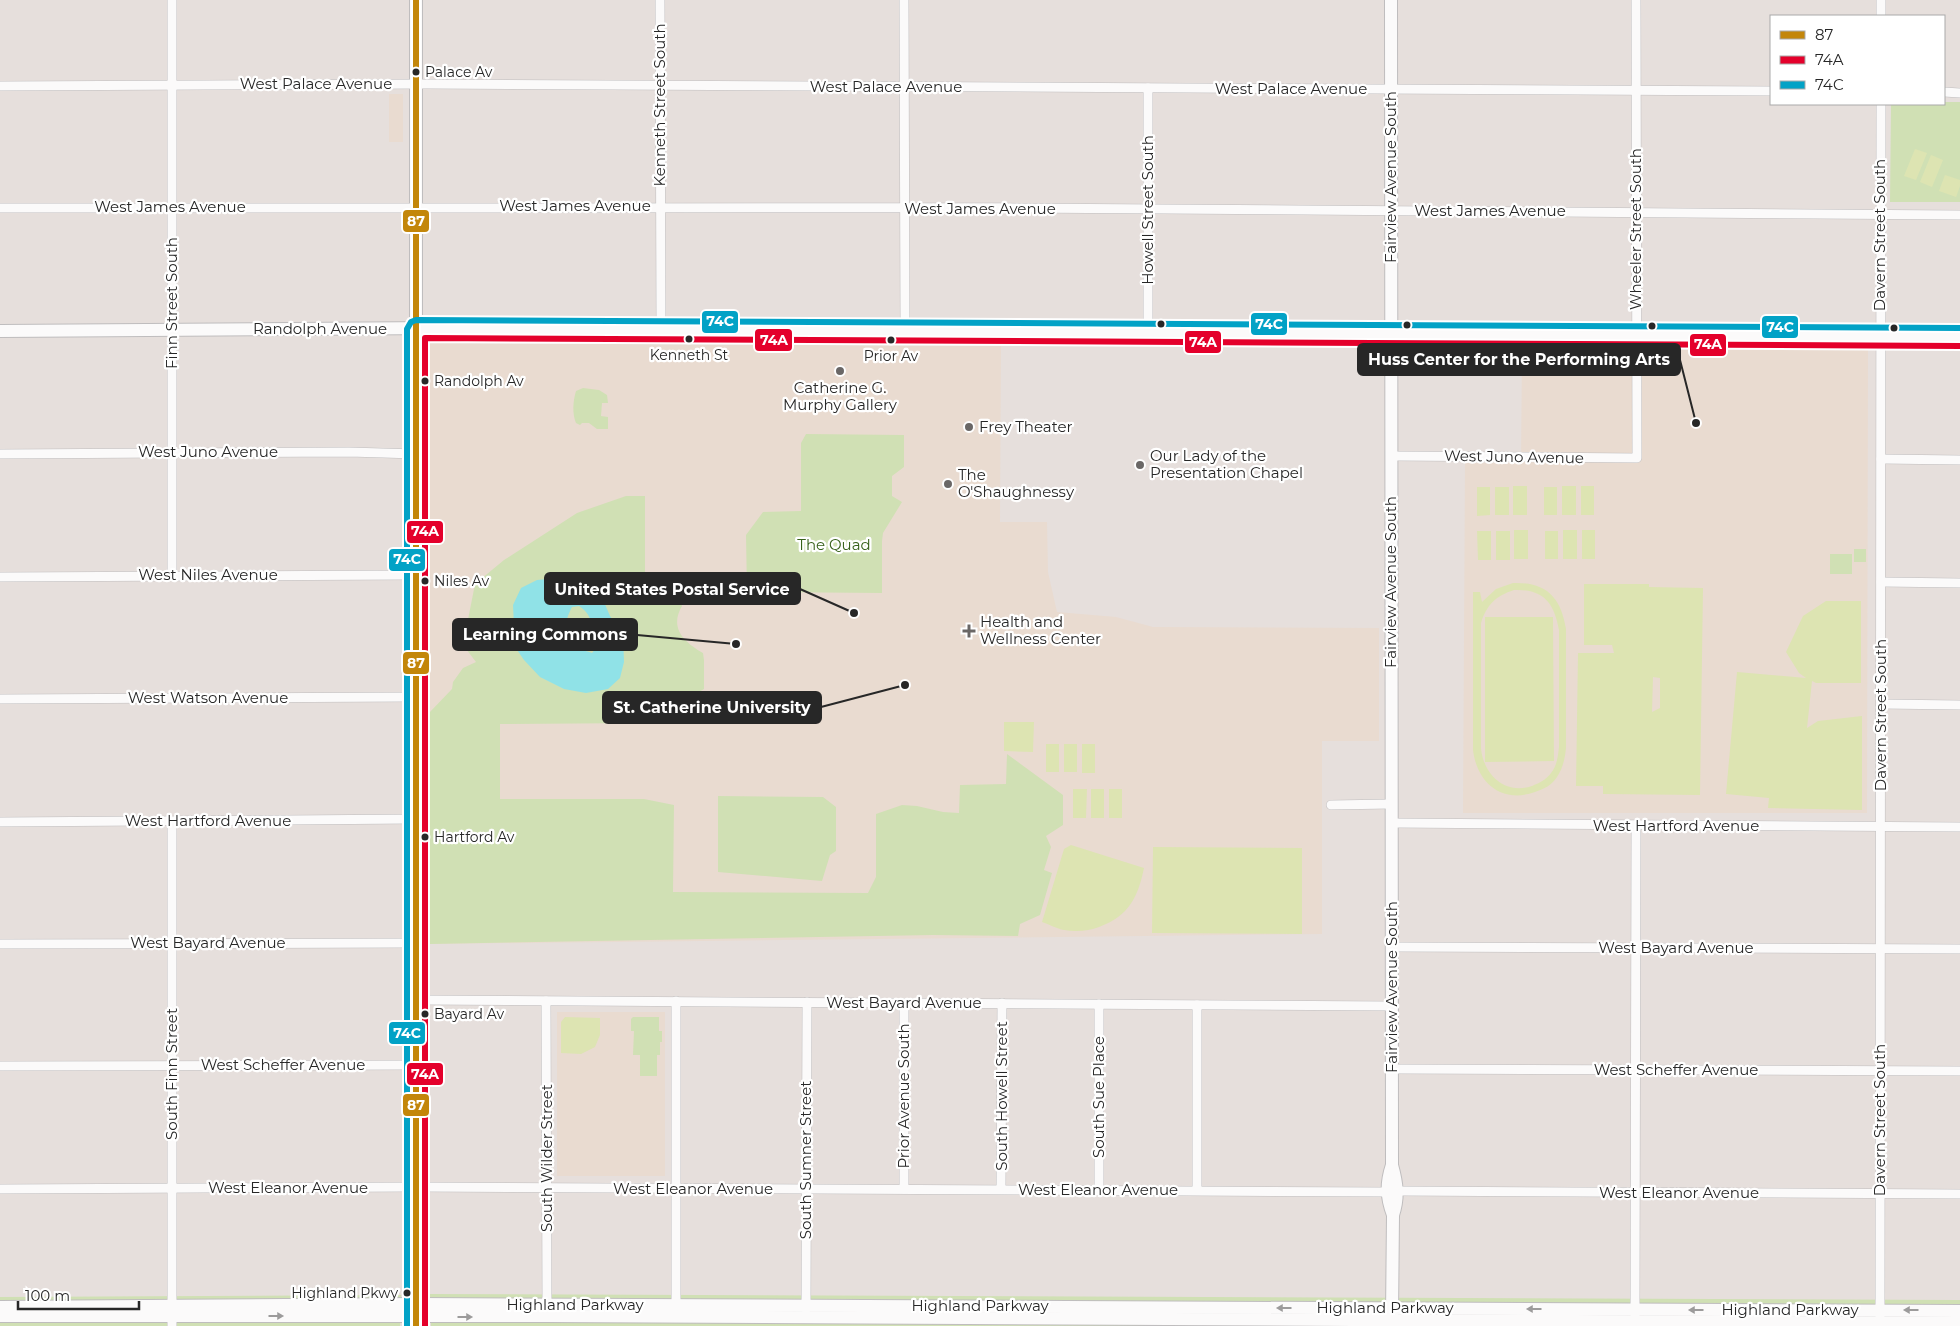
<svg xmlns="http://www.w3.org/2000/svg" width="1960" height="1326" font-family="Montserrat,sans-serif">
<style>
.education{fill:#e9dbd0}
.green{fill:#d0e0b4}
.pitch{fill:#dde4b2;fill-rule:evenodd}
.water{fill:#90e2e7;fill-rule:evenodd}
.lines{fill:none;stroke-linecap:round;stroke-linejoin:round}
.street-casing{stroke:#bfbdbe;stroke-width:10}
.secondary-casing{stroke:#bfbdbe;stroke-width:14}
.street{stroke:#fbfafa;stroke-width:9}
.secondary{stroke:#fbfafa;stroke-width:12}
.bus-1-casing{stroke:#fff;stroke-width:10}
.bus-2-casing{stroke:#fff;stroke-width:10}
.bus-3-casing{stroke:#fff;stroke-width:10}
.bus-1{stroke:#c3860a;stroke-width:6}
.bus-2{stroke:#e4002b;stroke-width:6}
.bus-3{stroke:#02a2c6;stroke-width:6}
.oneway{fill:#9c9b9b}
.bus-dot{fill:#272727;stroke:#fff;stroke-width:2}
.poi-dot{fill:#6a6766;stroke:#fff;stroke-width:2}
.labels{text-anchor:middle;stroke-width:4.5;stroke-linejoin:round;paint-order:stroke}
.bus-label{font-size:14px;fill:#272727;stroke:#fff;text-anchor:start}
.street-label{font-size:15px;fill:#272727;stroke:#fff}
.poi-label{font-size:15px;fill:#272727;stroke:#fff;text-anchor:start}
.park-label{font-size:15px;fill:#37611a;stroke:#fff}
.leader{fill:none;stroke:#272727;stroke-width:2}
.callout-dot{fill:#272727;stroke:#fff;stroke-width:2}
.callout{fill:#272727;stroke:#272727;stroke-width:2}
.callout-label{font-size:16px;text-anchor:middle;font-weight:bold;fill:#fff}
.line-badge{stroke:#fff;stroke-width:2}
.badge-label{font-size:14px;text-anchor:middle;font-weight:bold;fill:#fff}
</style>
<rect width="100%" height="100%" fill="#e6dfdc"/>
<g class="education">
<rect x="389" y="94" width="14" height="48"/>
<path d="M430 343 1001 346 1000 522H1047L1048 572 1057 612 1116 617 1153 627 1379 628V741H1322V934L430 944Z"/>
<path d="M1522 349 1868 350 1867 813H1463L1465 463 1521 462Z"/>
<rect x="557" y="1012" width="108" height="164"/>
</g>
<g class="green">
<path d="M1944 102H1960V202H1890L1891 104H1944Z"/>
<path d="M583 388 599 390 607 395 608 403H602L601 416 608 417V429H597L589 423H582L580 425 576 423C572 413 573 401 576 391Z"/>
<path d="M806 434 904 435V467L892 476V496L902 502 883 533 882 541V593L747 592 746 535 763 512 801 511V443Z"/>
<path d="M626 496H645V575L652 583 672 588 682 606C669 628 684 642 703 653L704 660V689L646 723 500 724V799H644L674 805 673 892 868 893 876 877V814L902 805 917 806 943 812 959 813 960 785 1006 784 1007 754 1063 795V825L1046 836 1051 847 1044 870 1052 873 1040 915 1020 924 1018 936 933 935 430 944 429 713 452 689 453 682 463 668 476 662 463 645 475 584 504 560 577 513Z"/>
<rect x="1854" y="549" width="12" height="13"/>
<rect x="1830" y="554" width="22" height="20"/>
<path d="M718 796 823 797 836 807V851L830 855 822 881 718 872Z"/>
<path d="M633 1017H659V1031H662V1042H660V1055H657V1076H640V1055H633L634 1031H631V1019Z"/>
<path d="M430 1294 1960 1300V1326H431Z"/>
<path d="M401 1295 400 1326H0V1297Z"/>
</g>
<g class="pitch">
<path d="M1915 149 1927 153 1916 180 1904 176Z"/>
<path d="M1931 155 1943 160 1932 187 1920 182Z"/>
<path d="M1945 175 1960 180V186L1956 197 1939 191Z"/>
<rect x="1513" y="486" width="14" height="29"/>
<rect x="1562" y="486" width="14" height="29"/>
<rect x="1581" y="486" width="13" height="29"/>
<path d="M1477 487H1490V515L1477 516Z"/>
<rect x="1495" y="487" width="14" height="28"/>
<rect x="1544" y="487" width="13" height="28"/>
<rect x="1514" y="530" width="14" height="29"/>
<rect x="1563" y="530" width="14" height="29"/>
<rect x="1582" y="530" width="13" height="29"/>
<path d="M1477 531H1491V560H1478Z"/>
<rect x="1496" y="531" width="14" height="29"/>
<rect x="1545" y="531" width="13" height="28"/>
<path d="M1513 583C1546 582 1561 597 1566 629V748C1565 758 1563 768 1557 777 1552 785 1544 789 1535 792 1502 804 1477 783 1473 750V592H1480L1482 602 1496 589ZM1514 590C1543 589 1554 602 1559 630V747C1558 756 1557 766 1551 773 1546 780 1539 783 1532 786 1505 795 1484 775 1481 749V623C1487 604 1496 596 1514 590Z"/>
<path d="M1584 584H1649V587L1703 588 1700 795 1603 794V786H1576L1578 653H1614L1612 645H1584ZM1653 677 1660 678V708L1652 712Z"/>
<path d="M1826 601H1861V683H1816L1812 681 1807 728 1818 721 1862 716V810L1768 808 1769 798 1726 794 1737 672 1806 678 1799 673 1786 652 1803 616Z"/>
<path d="M1485 617H1553L1554 761 1485 762Z"/>
<path d="M1004 722H1034L1033 752 1004 751Z"/>
<rect x="1046" y="744" width="13" height="28"/>
<rect x="1064" y="744" width="13" height="28"/>
<rect x="1082" y="744" width="13" height="29"/>
<path d="M1073 789H1087L1086 818H1073Z"/>
<rect x="1091" y="789" width="13" height="29"/>
<rect x="1109" y="789" width="13" height="29"/>
<path d="M1071 845 1144 868C1138 897 1129 916 1099 927 1089 931 1076 932 1064 930 1057 929 1049 924 1042 922L1064 849Z"/>
<path d="M1153 847 1302 848V934L1152 933Z"/>
<path d="M565 1017 600 1018V1035L595 1047 581 1054 561 1053V1022Z"/>
</g>
<path class="water" d="M582 576 598 588 610 616 623 635 624 662 620 678 608 689 586 693 564 689 540 677 524 660 515 647 513 605 521 588 537 580ZM579 606C595 616 592 632 597 647L592 653C586 650 574 650 569 645 560 637 567 616 572 607Z"/>
<g class="lines">
<g class="street-casing">
<g id="street">
<path d="M660 0 661 329"/>
<path d="M904 0 905 331"/>
<path d="M1881 0V16"/>
<path d="M0 86 427 84 1771 91"/>
<path d="M1148 88V332"/>
<path d="M1944 92 1960 93"/>
<path d="M0 208C653 205 1307 208 1960 215"/>
<path d="M0 454 349 452 416 454"/>
<path d="M1392 456 1637 458 1636 0"/>
<path d="M1881 459 1960 460"/>
<path d="M172 575V0"/>
<path d="M0 577 415 575"/>
<path d="M1881 582 1960 583"/>
<path d="M0 699 416 697"/>
<path d="M1881 704 1960 705"/>
<path d="M1331 805 1391 804"/>
<path d="M0 822 416 819"/>
<path d="M1391 823 1960 827"/>
<path d="M0 944 416 943"/>
<path d="M1392 947 1960 949"/>
<path d="M416 1000 1391 1006"/>
<path d="M546 1001 547 1310"/>
<path d="M676 1001V1310"/>
<path d="M904 1003V1189"/>
<path d="M1099 1004V1189"/>
<path d="M1197 1005V1190"/>
<path d="M0 1066 417 1065"/>
<path d="M1392 1069 1960 1071"/>
<path d="M0 1189 416 1187 1387 1192"/>
<path d="M1001 1189 1002 1003"/>
<path d="M1397 1191 1960 1194"/>
<path d="M806 1309 807 1002"/>
<path d="M1635 1315 1636 825"/>
<path d="M1880 1316 1881 104"/>
<path d="M172 1326V822"/>
</g>
</g>
<g class="secondary-casing">
<g id="secondary">
<path d="M416 0V1326"/>
<path d="M1391 0 1392 1165C1386 1183 1386 1197 1393 1215"/>
<path d="M0 331 438 328 1960 337"/>
<path d="M1392 1165C1397 1183 1399 1197 1393 1215L1392 1316"/>
<path d="M0 1307 416 1304 1960 1311"/>
<path d="M0 1316H547L1960 1323"/>
</g>
</g>
<use href="#street" class="street"/>
<use href="#secondary" class="secondary"/>
<g class="bus-1-casing">
<path id="bus-1" d="M416 0V1326"/>
</g>
<g class="bus-2-casing">
<path id="bus-2" d="M425 1326V338L1960 346"/>
</g>
<g class="bus-3-casing">
<path id="bus-3" d="M407 1326V329L411 322 416 320 1960 328"/>
</g>
<use href="#bus-1" class="bus-1"/>
<use href="#bus-2" class="bus-2"/>
<use href="#bus-3" class="bus-3"/>
</g>
<defs><path id="oneway-solid" d="M-6-.8H1V-3.2L6.5 0L1 3.2V.8H-6Z" transform="scale(1.25)"/></defs>
<g class="oneway">
<use href="#oneway-solid" transform="translate(1284 1308) rotate(-180)"/>
<use href="#oneway-solid" transform="translate(1534 1309) rotate(-180)"/>
<use href="#oneway-solid" transform="translate(1696 1310) rotate(-180)"/>
<use href="#oneway-solid" transform="translate(1911 1310) rotate(-180)"/>
<use href="#oneway-solid" transform="translate(276 1316)"/>
<use href="#oneway-solid" transform="translate(465 1317)"/>
</g>
<g class="bus-dot">
<circle cx="416" cy="72" r="4.5"/>
<circle cx="1161" cy="324" r="4.5"/>
<circle cx="1407" cy="325" r="4.5"/>
<circle cx="1652" cy="326" r="4.5"/>
<circle cx="1894" cy="328" r="4.5"/>
<circle cx="689" cy="339" r="4.5"/>
<circle cx="891" cy="340" r="4.5"/>
<circle cx="425" cy="381" r="4.5"/>
<circle cx="425" cy="581" r="4.5"/>
<circle cx="425" cy="837" r="4.5"/>
<circle cx="425" cy="1014" r="4.5"/>
<circle cx="407" cy="1293" r="4.5"/>
</g>
<g class="poi-dot">
<circle cx="840" cy="371" r="5"/>
<circle cx="969" cy="427" r="5"/>
<circle cx="1140" cy="465" r="5"/>
<circle cx="948" cy="484" r="5"/>
<path d="M966.5 623.5h5v5h5v5h-5v5h-5v-5h-5v-5h5z"/>
</g>
<g class="labels">
<g class="bus-label">
<text x="425" y="77">Palace Av</text>
<text x="689" y="360" text-anchor="middle">Kenneth St</text>
<text x="891" y="361" text-anchor="middle">Prior Av</text>
<text x="434" y="386">Randolph Av</text>
<text x="434" y="586">Niles Av</text>
<text x="434" y="842">Hartford Av</text>
<text x="434" y="1019">Bayard Av</text>
<text x="398" y="1298" text-anchor="end">Highland Pkwy</text>
</g>
<g class="street-label">
<text x="316" y="89">West Palace Avenue</text>
<text x="886" y="92">West Palace Avenue</text>
<text x="1291" y="94">West Palace Avenue</text>
<text transform="translate(660 105) rotate(-90)" y="5">Kenneth Street South</text>
<text transform="translate(1391 177) rotate(-90)" y="5">Fairview Avenue South</text>
<text x="575" y="211">West James Avenue</text>
<text x="170" y="212">West James Avenue</text>
<text x="980" y="214">West James Avenue</text>
<text transform="translate(1148 210) rotate(-90)" y="5">Howell Street South</text>
<text x="1490" y="216">West James Avenue</text>
<text transform="translate(1636 229) rotate(-90)" y="5">Wheeler Street South</text>
<text transform="translate(1880 235) rotate(-90)" y="5">Davern Street South</text>
<text transform="translate(172 303) rotate(-90)" y="5">Finn Street South</text>
<text x="320" y="334">Randolph Avenue</text>
<text x="208" y="457">West Juno Avenue</text>
<text transform="translate(1514 457) rotate(1)" y="5">West Juno Avenue</text>
<text x="208" y="580">West Niles Avenue</text>
<text transform="translate(1391 582) rotate(-90)" y="5">Fairview Avenue South</text>
<text x="208" y="703">West Watson Avenue</text>
<text transform="translate(1881 715) rotate(-90)" y="5">Davern Street South</text>
<text x="208" y="826">West Hartford Avenue</text>
<text x="1676" y="831">West Hartford Avenue</text>
<text x="208" y="948">West Bayard Avenue</text>
<text x="1676" y="953">West Bayard Avenue</text>
<text transform="translate(1392 987) rotate(-90)" y="5">Fairview Avenue South</text>
<text x="904" y="1008">West Bayard Avenue</text>
<text x="283" y="1070">West Scheffer Avenue</text>
<text x="1676" y="1075">West Scheffer Avenue</text>
<text transform="translate(172 1074) rotate(-90)" y="5">South Finn Street</text>
<text transform="translate(904 1096) rotate(-90)" y="5">Prior Avenue South</text>
<text transform="translate(1002 1096) rotate(-90)" y="5">South Howell Street</text>
<text transform="translate(1099 1097) rotate(-90)" y="5">South Sue Place</text>
<text transform="translate(1880 1120) rotate(-90)" y="5">Davern Street South</text>
<text transform="translate(547 1158) rotate(-90)" y="5">South Wilder Street</text>
<text transform="translate(806 1160) rotate(-90)" y="5">South Sumner Street</text>
<text x="288" y="1193">West Eleanor Avenue</text>
<text x="693" y="1194">West Eleanor Avenue</text>
<text x="1098" y="1195">West Eleanor Avenue</text>
<text x="1679" y="1198">West Eleanor Avenue</text>
<text x="575" y="1310">Highland Parkway</text>
<text x="980" y="1311">Highland Parkway</text>
<text x="1385" y="1313">Highland Parkway</text>
<text x="1790" y="1315">Highland Parkway</text>
</g>
<g class="poi-label">
<text x="840" y="393" text-anchor="middle">Catherine G.<tspan x="840" dy="17">Murphy Gallery</tspan></text>
<text x="979" y="432">Frey Theater</text>
<text x="1150" y="461">Our Lady of the<tspan x="1150" dy="17">Presentation Chapel</tspan></text>
<text x="958" y="480">The<tspan x="958" dy="17">O'Shaughnessy</tspan></text>
<text x="980" y="627">Health and<tspan x="980" dy="17">Wellness Center</tspan></text>
</g>
<g class="park-label">
<text x="834" y="550">The Quad</text>
</g>
</g>
<path class="leader" d="M1696 423L1680 360M854 613L800 589M736 644L637 635M905 685L821 707"/>
<g class="callout-dot">
<circle cx="1696" cy="423" r="5"/>
<circle cx="854" cy="613" r="5"/>
<circle cx="736" cy="644" r="5"/>
<circle cx="905" cy="685" r="5"/>
</g>
<g class="callout">
<rect x="1358" y="344" width="322" height="31" rx="5"/>
<rect x="545" y="573" width="255" height="31" rx="5"/>
<rect x="453" y="619" width="184" height="31" rx="5"/>
<rect x="603" y="692" width="218" height="31" rx="5"/>
</g>
<g class="callout-label">
<text x="1519" y="365">Huss Center for the Performing Arts</text>
<text x="672" y="595">United States Postal Service</text>
<text x="545" y="640">Learning Commons</text>
<text x="712" y="713">St. Catherine University</text>
</g>
<g class="line-badge">
<rect x="402" y="209" width="28" height="24" rx="5" fill="#c3860a"/>
<rect x="701" y="310" width="38" height="24" rx="5" fill="#02a2c6"/>
<rect x="1250" y="312" width="38" height="24" rx="5" fill="#02a2c6"/>
<rect x="1761" y="315" width="38" height="24" rx="5" fill="#02a2c6"/>
<rect x="754" y="328" width="39" height="24" rx="5" fill="#e4002b"/>
<rect x="1184" y="330" width="38" height="24" rx="5" fill="#e4002b"/>
<rect x="1689" y="333" width="38" height="24" rx="5" fill="#e4002b"/>
<rect x="406" y="520" width="38" height="24" rx="5" fill="#e4002b"/>
<rect x="388" y="548" width="38" height="24" rx="5" fill="#02a2c6"/>
<rect x="402" y="651" width="28" height="24" rx="5" fill="#c3860a"/>
<rect x="388" y="1021" width="38" height="24" rx="5" fill="#02a2c6"/>
<rect x="406" y="1062" width="38" height="24" rx="5" fill="#e4002b"/>
<rect x="402" y="1093" width="28" height="24" rx="5" fill="#c3860a"/>
</g>
<g class="badge-label">
<text x="416" y="226">87</text>
<text x="720" y="326">74C</text>
<text x="1269" y="329">74C</text>
<text x="1780" y="332">74C</text>
<text x="774" y="345">74A</text>
<text x="1203" y="347">74A</text>
<text x="1708" y="349">74A</text>
<text x="425" y="536">74A</text>
<text x="407" y="564">74C</text>
<text x="416" y="668">87</text>
<text x="407" y="1038">74C</text>
<text x="425" y="1079">74A</text>
<text x="416" y="1110">87</text>
</g>
<rect x="1770" y="15" width="175" height="90" fill="#ffffff" stroke="#a9a9a9"/>
<rect x="1780" y="31" width="25" height="8" fill="#c3860a" stroke="#a9a9a9"/>
<text x="1815" y="40" font-size="15" fill="#272727">87</text>
<rect x="1780" y="56" width="25" height="8" fill="#e4002b" stroke="#a9a9a9"/>
<text x="1815" y="65" font-size="15" fill="#272727">74A</text>
<rect x="1780" y="81" width="25" height="8" fill="#02a2c6" stroke="#a9a9a9"/>
<text x="1815" y="90" font-size="15" fill="#272727">74C</text>
<path d="M18 1301v8h121v-8" fill="none" stroke="#272727" stroke-width="2.5"/>
<text x="25" y="1301" font-size="15" fill="#272727" stroke="#ffffff" stroke-width="4" paint-order="stroke">100 m</text>
</svg>
